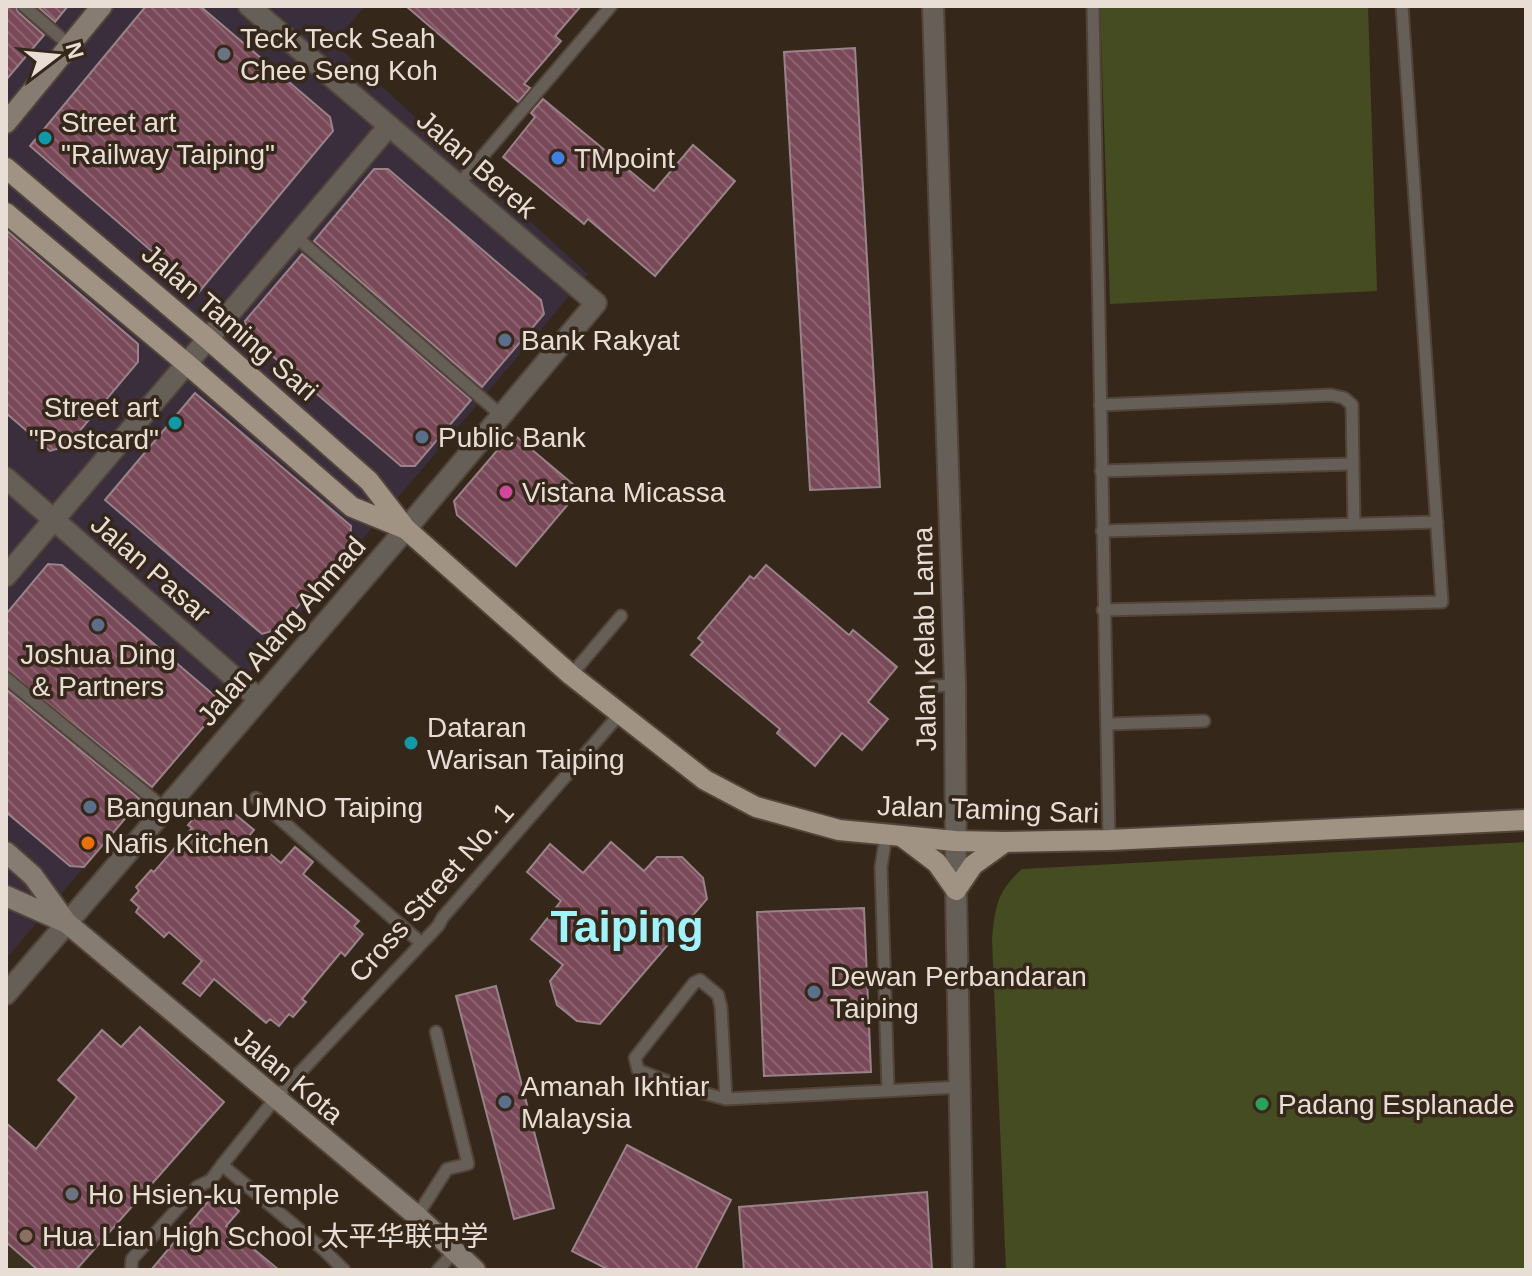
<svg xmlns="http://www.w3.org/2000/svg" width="1532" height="1276" font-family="Arial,'Noto Sans SC',sans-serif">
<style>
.commercial{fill:#3a2d3c}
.education{fill:#3b3121}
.garden{fill:#454c21}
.building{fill:url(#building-back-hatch);stroke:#998288;stroke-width:2}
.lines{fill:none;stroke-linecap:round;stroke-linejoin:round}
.lane-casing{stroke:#524439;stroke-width:15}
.street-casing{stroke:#524439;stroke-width:24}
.secondary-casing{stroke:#524439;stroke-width:24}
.primary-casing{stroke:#524439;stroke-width:24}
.lane{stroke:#665f58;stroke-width:11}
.street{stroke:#665f58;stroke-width:20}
.secondary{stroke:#867c71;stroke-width:20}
.primary{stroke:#a09384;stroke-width:20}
.worship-dot{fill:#6b7280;stroke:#36271b;stroke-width:3}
.culture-dot{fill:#0f9aa8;stroke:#36271b;stroke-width:3}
.shop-dot{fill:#3f7fe0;stroke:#36271b;stroke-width:3}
.service-dot{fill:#5c6f8a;stroke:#36271b;stroke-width:3}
.hotel-dot{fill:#d1479c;stroke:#36271b;stroke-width:3}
.food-dot{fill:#e8710a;stroke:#36271b;stroke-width:3}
.leisure-dot{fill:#2e9e5b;stroke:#36271b;stroke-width:3}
.education-dot{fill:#8d6e63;stroke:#36271b;stroke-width:3}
.labels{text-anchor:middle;stroke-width:7;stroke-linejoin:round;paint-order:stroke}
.poi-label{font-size:28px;fill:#e8ded6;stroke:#36271b;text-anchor:start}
.street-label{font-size:28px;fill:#e8ded6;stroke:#36271b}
.town-label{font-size:44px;font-weight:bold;fill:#a1f2fb;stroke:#36271b}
</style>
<defs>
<pattern id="building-back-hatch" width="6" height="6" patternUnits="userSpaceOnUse" patternTransform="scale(2)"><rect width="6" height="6" fill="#7a4959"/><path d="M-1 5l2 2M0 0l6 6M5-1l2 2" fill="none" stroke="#8d6370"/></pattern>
</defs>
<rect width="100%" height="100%" fill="#36271b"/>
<path class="commercial" d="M6 6H365L334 43 588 274 6 959Z"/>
<path class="education" d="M6 1201 86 1270H6Z"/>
<g class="garden">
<path d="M1100 6H1368L1377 291 1110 304Z"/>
<path d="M1526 842V1270H1006L992 939C995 907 997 891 1022 869Z"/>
</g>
<g class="building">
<path d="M6 6H16L18 12 44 35 6 80Z"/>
<path d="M37 6H68L55 22Z"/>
<path d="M146 6H200L330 117 333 131 199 292 30 146Z"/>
<path d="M406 6H581L555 36 561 41 524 84 530 88 518 102Z"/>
<path d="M855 48 880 487 810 490 784 52Z"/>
<path d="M543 99 654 191 693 145 735 181 655 276 588 219 584 224 503 157 535 117 531 113Z"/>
<path d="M374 169H388L541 300 544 314 482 387 314 241Z"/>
<path d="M6 230 138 344V362L67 446 50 451 6 413Z"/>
<path d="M302 254 471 400 415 466H401L248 335 245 321Z"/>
<path d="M195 393 351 526 350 544 279 629 262 634 105 500Z"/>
<path d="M512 433 580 490 516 566 457 515 454 501Z"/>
<path d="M48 564 62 565 215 696 218 710 152 787 6 670V614Z"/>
<path d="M766 565 849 635 853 630 897 667 868 702 888 719 862 750 842 733 815 766 777 733 780 729 691 655 703 642 698 638 750 576 754 579Z"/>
<path d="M6 689 141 800 84 867 70 866 6 812Z"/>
<path d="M208 801 220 812 225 806 254 830 249 836 281 863 295 847 313 862 303 874 359 921 354 926 363 934 345 956 341 952 302 999 306 1002 293 1017 289 1014 279 1026 270 1019 266 1023 214 979 200 996 183 983 202 961 169 932 164 937 136 912 139 907 131 900 139 891 136 887 151 870 154 872 192 828 188 825Z"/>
<path d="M611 842 644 871 657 857H682L703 878 707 899 600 1024 577 1021 557 1005 550 981 563 965 531 939 561 901 527 872 550 844 583 873Z"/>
<path d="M864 908 871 1072 764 1076 757 912Z"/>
<path d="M496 986 554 1208 514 1219 456 996Z"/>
<path d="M140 1027 224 1102 76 1270H38L6 1242V1123L36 1149 77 1097 58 1080 102 1030 121 1047Z"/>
<path d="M627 1145 731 1200 695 1270H609L572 1251Z"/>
<path d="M216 1192 239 1211 226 1226 279 1270H151Z"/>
<path d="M927 1192 932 1270H744L739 1207Z"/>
</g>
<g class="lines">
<g class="lane-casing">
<g id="lane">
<path d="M24 6 69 45"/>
<path d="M1093 6 1109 840"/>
<path d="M458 185 611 6"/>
<path d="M295 236 501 415"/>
<path d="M1100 405 1331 395 1344 398 1352 405 1354 523"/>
<path d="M1101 471 1353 464"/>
<path d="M1102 531 1437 522"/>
<path d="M1103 610 1442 602 1402 6"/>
<path d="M571 675 621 616"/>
<path d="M6 678 165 809"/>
<path d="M934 686 955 685"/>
<path d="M1108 724 1204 721"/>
<path d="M256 798 420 942"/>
<path d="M886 836 881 867 888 1089"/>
<path d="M726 1099 721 1007 718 995 700 980 694 983 635 1058 638 1070 681 1087 726 1099 961 1087"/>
<path d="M417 1216 447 1169 468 1164 436 1032"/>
<path d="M131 1270 132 1259 197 1187 211 1180 222 1165"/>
<path d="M344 1270 324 1250 222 1165 275 1099 438 926 443 917 619 715"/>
<path d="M438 1270 455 1251"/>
</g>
</g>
<g class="street-casing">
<g id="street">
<path d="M933 6 955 685 956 890 963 1270"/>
<path d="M6 478 259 699"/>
<path d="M6 576 389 126"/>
<path d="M6 994 406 529 596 303 249 6"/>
</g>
</g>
<g class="secondary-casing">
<g id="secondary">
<path d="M6 123 102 6"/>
<path d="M6 852 33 876 67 923 417 1216 475 1270"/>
<path d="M6 896 67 923"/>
</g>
</g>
<g class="primary-casing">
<g id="primary">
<path d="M6 168 208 339 369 481 406 529 571 675 705 780 756 807 839 830 955 841 1005 842 1109 840 1526 820"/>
<path d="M6 213 187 364 352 507 406 529"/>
<path d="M904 838 937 863 956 890 973 865 1005 842"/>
</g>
</g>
<use href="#lane" class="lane"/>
<use href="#street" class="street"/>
<use href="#secondary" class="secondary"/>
<use href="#primary" class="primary"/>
</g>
<g class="worship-dot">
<circle cx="224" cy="54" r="8"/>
<circle cx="72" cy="1194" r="8"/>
</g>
<g class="culture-dot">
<circle cx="45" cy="138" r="8"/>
<circle cx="175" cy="423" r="8"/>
<circle cx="411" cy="743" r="8"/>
</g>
<circle class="shop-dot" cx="558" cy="158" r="8"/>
<g class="service-dot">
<circle cx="505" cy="340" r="8"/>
<circle cx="422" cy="437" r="8"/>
<circle cx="98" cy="625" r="8"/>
<circle cx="90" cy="807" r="8"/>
<circle cx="814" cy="992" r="8"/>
<circle cx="505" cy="1102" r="8"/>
</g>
<circle class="hotel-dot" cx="506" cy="492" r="8"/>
<circle class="food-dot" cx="88" cy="843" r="8"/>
<circle class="leisure-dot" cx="1262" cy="1104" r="8"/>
<circle class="education-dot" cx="26" cy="1236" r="8"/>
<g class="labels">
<g class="poi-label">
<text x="240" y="48">Teck Teck Seah<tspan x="240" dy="32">Chee Seng Koh</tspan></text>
<text x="61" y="132">Street art<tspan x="61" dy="32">"Railway Taiping"</tspan></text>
<text x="574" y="168">TMpoint</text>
<text x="521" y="350">Bank Rakyat</text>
<text x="159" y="417" text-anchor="end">Street art<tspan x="159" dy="32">"Postcard"</tspan></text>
<text x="438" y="447">Public Bank</text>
<text x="522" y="502">Vistana Micassa</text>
<text x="98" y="664" text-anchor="middle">Joshua Ding<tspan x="98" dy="32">&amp; Partners</tspan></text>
<text x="427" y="737">Dataran<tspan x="427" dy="32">Warisan Taiping</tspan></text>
<text x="106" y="817">Bangunan UMNO Taiping</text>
<text x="104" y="853">Nafis Kitchen</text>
<text x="830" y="986">Dewan Perbandaran<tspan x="830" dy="32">Taiping</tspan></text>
<text x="521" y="1096">Amanah Ikhtiar<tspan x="521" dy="32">Malaysia</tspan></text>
<text x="1278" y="1114">Padang Esplanade</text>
<text x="88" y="1204">Ho Hsien-ku Temple</text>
<text x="42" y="1246">Hua Lian High School 太平华联中学</text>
</g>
<g class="street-label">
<text transform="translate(477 164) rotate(41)" y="10">Jalan Berek</text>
<text transform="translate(230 322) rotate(41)" y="10">Jalan Taming Sari</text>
<text transform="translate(151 568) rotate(41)" y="10">Jalan Pasar</text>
<text transform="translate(281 631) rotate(-49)" y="10">Jalan Alang Ahmad</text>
<text transform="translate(924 639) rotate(-91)" y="10">Jalan Kelab Lama</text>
<text transform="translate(988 809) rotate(2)" y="10">Jalan Taming Sari</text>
<text transform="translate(431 892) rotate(-48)" y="10">Cross Street No. 1</text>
<text transform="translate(289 1075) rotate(40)" y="10">Jalan Kota</text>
</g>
<g class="town-label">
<text x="627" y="942">Taiping</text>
</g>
</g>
<rect width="1532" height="1276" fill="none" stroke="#e8ded6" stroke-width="16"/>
<g transform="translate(56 56) rotate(74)" stroke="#36271b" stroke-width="6" paint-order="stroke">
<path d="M0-6L14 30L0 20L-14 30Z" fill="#e8ded6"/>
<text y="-12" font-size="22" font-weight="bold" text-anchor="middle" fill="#e8ded6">N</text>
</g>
</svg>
